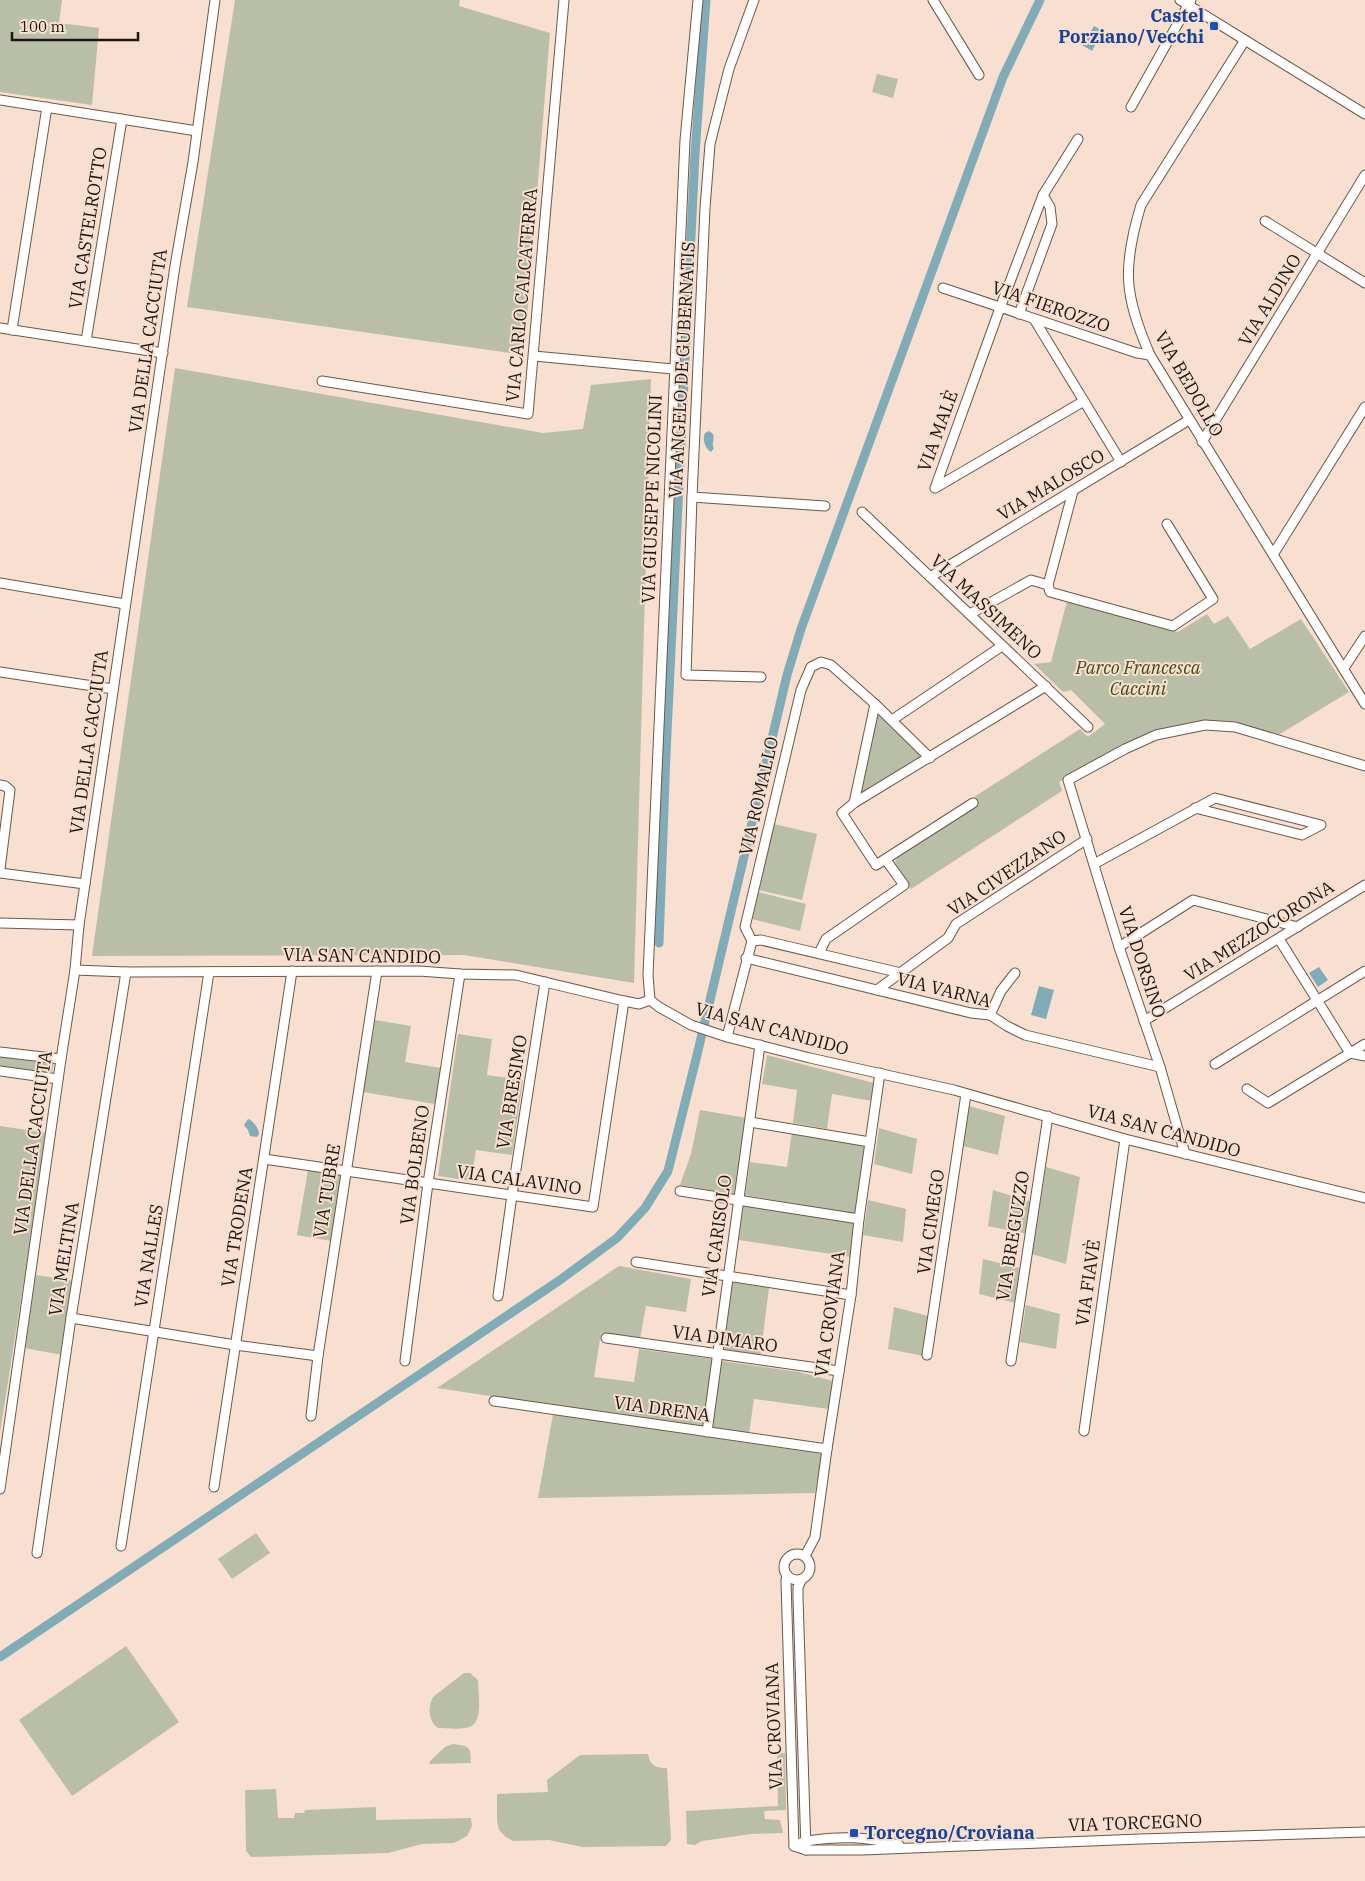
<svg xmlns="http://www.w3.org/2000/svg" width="1365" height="1881" font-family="'IBM Plex Serif',serif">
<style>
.green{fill:#b9bfa6}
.water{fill:#80acb7}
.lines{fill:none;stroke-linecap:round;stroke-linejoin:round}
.canal{stroke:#80acb7;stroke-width:9}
.minor-casing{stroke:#6c584b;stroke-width:11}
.minor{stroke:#fff;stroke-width:9}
.transit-dot{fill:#1a4fb4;stroke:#f8dfd0;stroke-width:2}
.labels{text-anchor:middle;stroke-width:4;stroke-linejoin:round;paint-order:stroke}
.transit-label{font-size:18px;font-weight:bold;fill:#164399;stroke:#f8dfd0;text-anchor:end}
.street-label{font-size:18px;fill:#1e1611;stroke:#f8dfd0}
.park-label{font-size:18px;font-style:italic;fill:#434c12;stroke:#f8dfd0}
</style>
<rect width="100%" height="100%" fill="#f8dfd0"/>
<g class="green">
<path d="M0 0H62L59 23 99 28 92 105 0 92Z"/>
<path d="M235 0H460L459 6 550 33 524 355 187 307Z"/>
<path d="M877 74 898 79 893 98 872 92Z"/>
<path d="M175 368 543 433 583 429 591 385 651 379 634 983 464 955 92 956Z"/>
<path d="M1067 601 1178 632 1207 614 1214 624 1228 616 1250 649 1301 619 1349 692 1275 737 1206 722 1127 745 1059 782 1062 791 911 889 896 866 895 863 897 856 977 803 974 797 1080 729 1088 737 1105 724 1071 690 1063 692 1034 664 1051 662Z"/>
<path d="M878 713 921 756 859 795Z"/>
<path d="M774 824 817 834 802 900 759 890Z"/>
<path d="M758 892 806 904 800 931 752 919Z"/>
<path d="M375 1020 411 1026 405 1062 441 1068 435 1104 363 1092Z"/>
<path d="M458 1034 492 1039 487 1075 523 1080 512 1155 476 1150 471 1181 438 1176Z"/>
<path d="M0 1055 54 1062 52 1073 0 1066Z"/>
<path d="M767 1055 874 1083 872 1101 832 1094 827 1129 793 1123 797 1090 762 1084Z"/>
<path d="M969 1106 1005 1116 998 1155 963 1146Z"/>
<path d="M700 1110 747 1118 741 1161 734 1194 680 1185 691 1154Z"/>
<path d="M0 1126 47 1133 0 1433Z"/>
<path d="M879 1128 917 1139 912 1174 874 1164Z"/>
<path d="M792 1132 866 1145 857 1214 745 1195 750 1162 787 1167Z"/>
<path d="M1046 1167 1080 1177 1066 1264 1032 1254Z"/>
<path d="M308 1170 342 1175 331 1241 297 1235Z"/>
<path d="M993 1190 1032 1202 1027 1234 988 1226Z"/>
<path d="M868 1200 906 1209 903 1242 863 1235Z"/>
<path d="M743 1204 855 1222 851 1257 739 1240Z"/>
<path d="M983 1259 1020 1268 1015 1303 979 1294Z"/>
<path d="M619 1266 691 1279 686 1312 646 1306 640 1339 601 1333 594 1377 634 1382 639 1349 713 1359 705 1428 437 1388Z"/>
<path d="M36 1275 74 1281 62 1355 24 1348Z"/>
<path d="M732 1282 769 1288 760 1358 723 1352Z"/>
<path d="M1026 1305 1060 1314 1056 1349 1020 1342Z"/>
<path d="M894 1307 928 1316 924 1356 888 1349Z"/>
<path d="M722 1361 799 1372 833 1381 829 1409 754 1399 749 1434 712 1429Z"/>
<path d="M553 1414 822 1454 815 1493 538 1498Z"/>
<path d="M256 1533 270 1553 232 1579 218 1559Z"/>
<path d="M126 1646 179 1722 72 1796 19 1720Z"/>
<path d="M464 1673H470L478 1680C478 1691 484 1724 469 1727 460 1730 447 1728 438 1728 428 1721 428 1707 433 1697Z"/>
<path d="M452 1744C469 1746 471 1746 471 1763L429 1764 430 1761 445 1747Z"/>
<path d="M777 1753H785L786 1810 764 1811 765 1819 780 1820 783 1833 751 1834 702 1841 695 1845 687 1844 686 1811 778 1806Z"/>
<path d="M648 1754C650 1766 656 1768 667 1768L671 1840 666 1846 582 1847 549 1840 513 1841 506 1837 499 1830 497 1821V1794L548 1792 547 1780 580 1755Z"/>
<path d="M276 1789 278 1818H294L295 1813H304L305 1810 376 1807V1820L471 1818 472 1826 467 1836 454 1843 422 1844 388 1853 251 1857 246 1851 245 1790Z"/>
</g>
<g class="water">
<path d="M1094 26 1103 31 1092 51 1077 42 1080 38 1085 41Z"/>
<path d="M709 431 713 434C715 439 711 445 714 448L711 452C705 449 702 438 705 433Z"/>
<path d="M1319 967 1328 980 1318 987 1309 973Z"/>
<path d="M1039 986 1054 990 1046 1019 1031 1015Z"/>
<path d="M248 1119C253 1120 259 1129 259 1134L257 1137 250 1136 248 1130 244 1125Z"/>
</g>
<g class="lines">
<g class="canal">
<path d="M659 943 666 754 695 154 706 0"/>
<path d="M0 1657 560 1280 617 1238 645 1208 668 1171 697 1055 787 675 801 629 1003 77 1040 0"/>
</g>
<g class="minor-casing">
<g id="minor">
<path d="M754 0 729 69 710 144 705 208 692 497 686 675 761 677"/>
<path d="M933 0 979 75"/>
<path d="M1180 0 1365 114"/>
<path d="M1245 40 1141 205C1122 268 1124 295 1150 355L1365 704"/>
<path d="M0 100 197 131"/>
<path d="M1131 107 1191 0"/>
<path d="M1078 139 1043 195 1000 308 935 488 1084 401"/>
<path d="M1265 221 1365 283"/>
<path d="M943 288 1137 353 1150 355"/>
<path d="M1019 314 1052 224 1050 207 1043 195"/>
<path d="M1034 319 1121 462"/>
<path d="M0 328 163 353"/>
<path d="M12 330 47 107"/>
<path d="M86 341 122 119"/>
<path d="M534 356 673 369"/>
<path d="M322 381 528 414 564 0"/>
<path d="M1202 442 1365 175"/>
<path d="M692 497 825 506"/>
<path d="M862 512 1088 727"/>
<path d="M1274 553 1365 407"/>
<path d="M930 577 1189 420"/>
<path d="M0 583 125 604"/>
<path d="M1048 585 1050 592 1173 626 1213 599 1167 524"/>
<path d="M1048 585 1073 491"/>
<path d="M970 614 1031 580 1048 585"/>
<path d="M1344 668 1365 636"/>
<path d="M0 672 113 689"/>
<path d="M892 720 1002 646"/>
<path d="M0 785 5 786 10 790 0 869"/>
<path d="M854 803 875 704"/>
<path d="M973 803 876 865 842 813 854 803 1046 686"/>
<path d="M1094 864 1215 798 1321 825 1302 835 1195 808"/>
<path d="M0 873 85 884"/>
<path d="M0 923 79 925"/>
<path d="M1279 939 1350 1053 1365 1056"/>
<path d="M752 941 745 927 801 690 811 667 821 662 831 665 875 704 930 758"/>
<path d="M1119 947 1193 900 1298 927"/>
<path d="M819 953 826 939 904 885 886 860"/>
<path d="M746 958 971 1013 990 1015 1007 1026 1025 1035 1160 1067"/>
<path d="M75 970 126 972 419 971 460 974 516 975 624 1001 639 1004 650 1000 659 1007 691 1025 727 1037 810 1058 954 1090 1125 1139 1365 1198"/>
<path d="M877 990 948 938 956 924 1087 839"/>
<path d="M650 1000 648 975 685 140 698 0"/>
<path d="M990 1015 1001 991 1015 973"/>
<path d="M1144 1021 1365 885"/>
<path d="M727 1037 752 941 761 940 901 973"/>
<path d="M0 1052 61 1059"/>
<path d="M1215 1064 1365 971"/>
<path d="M0 1071 58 1079"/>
<path d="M1247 1089 1268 1103 1365 1044"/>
<path d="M750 1122 870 1142"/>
<path d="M1185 1154 1160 1067 1119 947 1068 780 1125 749 1156 735 1205 725 1235 727 1365 766"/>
<path d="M264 1159 593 1207 624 1001"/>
<path d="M680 1191 859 1219"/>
<path d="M636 1262 851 1295"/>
<path d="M498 1296 512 1195 545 982"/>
<path d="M71 1318 235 1345 318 1356"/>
<path d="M606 1338 839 1371"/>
<path d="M927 1355 966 1094"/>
<path d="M405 1361 428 1183 460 974"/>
<path d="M1011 1361 1048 1116"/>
<path d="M494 1401 827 1449"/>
<path d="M311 1416 318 1356 377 971"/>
<path d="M1084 1431 1125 1139"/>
<path d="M707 1432 760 1045"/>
<path d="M214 1487 292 971"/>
<path d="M0 1489 61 1059 75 970 79 925 175 266 193 162 215 0"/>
<path d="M121 1546 209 972"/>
<path d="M37 1553 71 1318 126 972"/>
<circle cx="797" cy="1567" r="13"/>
<path d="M805 1556 815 1537 827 1449 851 1295 859 1219 880 1073"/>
<path d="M787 1575 786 1581 794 1846"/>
<path d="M802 1579 798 1587V1598L806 1850"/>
<path d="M801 1843 806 1841C840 1836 865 1836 899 1845"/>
<path d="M794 1846 806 1850H863L1140 1839 1365 1832"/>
</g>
</g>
<use href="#minor" class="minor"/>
</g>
<g class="transit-dot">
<rect x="1209" y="21" width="10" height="10" rx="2.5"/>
<rect x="849" y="1828" width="10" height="10" rx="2.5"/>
</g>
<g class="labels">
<g class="transit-label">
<text x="1204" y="22">Castel<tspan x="1204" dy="21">Porziano/Vecchi</tspan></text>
<text x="864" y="1839" text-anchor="start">Torcegno/Croviana</text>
</g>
<g class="street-label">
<text transform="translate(88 228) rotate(-81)" y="6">VIA CASTELROTTO</text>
<text transform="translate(522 295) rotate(-85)" y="6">VIA CARLO CALCATERRA</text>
<text transform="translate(1270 300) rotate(-59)" y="6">VIA ALDINO</text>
<text transform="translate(1051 307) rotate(19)" y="6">VIA FIEROZZO</text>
<text transform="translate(148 341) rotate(-82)" y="6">VIA DELLA CACCIUTA</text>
<text transform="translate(682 370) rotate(-87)" y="6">VIA ANGELO DE GUBERNATIS</text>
<text transform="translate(1189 384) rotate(60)" y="6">VIA BEDOLLO</text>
<text transform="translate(938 431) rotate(-70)" y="6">VIA MALÈ</text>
<text transform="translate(1051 485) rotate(-31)" y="6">VIA MALOSCO</text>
<text transform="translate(652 499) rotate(-88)" y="6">VIA GIUSEPPE NICOLINI</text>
<text transform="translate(986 607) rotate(43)" y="6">VIA MASSIMENO</text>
<text transform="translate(89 742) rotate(-82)" y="6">VIA DELLA CACCIUTA</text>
<text transform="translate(759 796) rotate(-77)" y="6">VIA ROMALLO</text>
<text transform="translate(1007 873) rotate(-34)" y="6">VIA CIVEZZANO</text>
<text transform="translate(1259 931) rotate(-32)" y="6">VIA MEZZOCORONA</text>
<text transform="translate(362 956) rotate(1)" y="6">VIA SAN CANDIDO</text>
<text transform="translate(1142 962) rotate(72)" y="6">VIA DORSINO</text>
<text transform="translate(944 990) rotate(14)" y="6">VIA VARNA</text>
<text transform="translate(772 1029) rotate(15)" y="6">VIA SAN CANDIDO</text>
<text transform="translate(512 1092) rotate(-81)" y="6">VIA BRESIMO</text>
<text transform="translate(1164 1131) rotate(15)" y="6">VIA SAN CANDIDO</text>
<text transform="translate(33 1143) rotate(-82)" y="6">VIA DELLA CACCIUTA</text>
<text transform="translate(415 1165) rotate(-82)" y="6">VIA BOLBENO</text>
<text transform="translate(519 1180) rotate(8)" y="6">VIA CALAVINO</text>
<text transform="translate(327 1191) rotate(-81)" y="6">VIA TUBRE</text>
<text transform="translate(931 1222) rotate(-82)" y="6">VIA CIMEGO</text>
<text transform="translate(237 1227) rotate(-81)" y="6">VIA TRODENA</text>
<text transform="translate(717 1236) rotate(-82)" y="6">VIA CARISOLO</text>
<text transform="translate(1013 1236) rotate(-81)" y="6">VIA BREGUZZO</text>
<text transform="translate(149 1256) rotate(-81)" y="6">VIA NALLES</text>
<text transform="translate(64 1259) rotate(-81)" y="6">VIA MELTINA</text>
<text transform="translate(1088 1283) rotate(-82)" y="6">VIA FIAVÈ</text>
<text transform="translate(830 1314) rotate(-82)" y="6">VIA CROVIANA</text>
<text transform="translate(725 1339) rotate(8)" y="6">VIA DIMARO</text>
<text transform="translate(662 1409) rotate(8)" y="6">VIA DRENA</text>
<text transform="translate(774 1726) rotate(-92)" y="6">VIA CROVIANA</text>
<text transform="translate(1135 1823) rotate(-2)" y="6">VIA TORCEGNO</text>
</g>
<g class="park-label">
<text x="1138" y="674">Parco Francesca<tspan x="1138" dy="21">Caccini</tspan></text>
</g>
</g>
<path d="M12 32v8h126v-8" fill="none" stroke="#1e1611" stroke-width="2.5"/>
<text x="20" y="32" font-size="15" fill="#1e1611" stroke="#f8dfd0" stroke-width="4" paint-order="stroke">100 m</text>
</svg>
